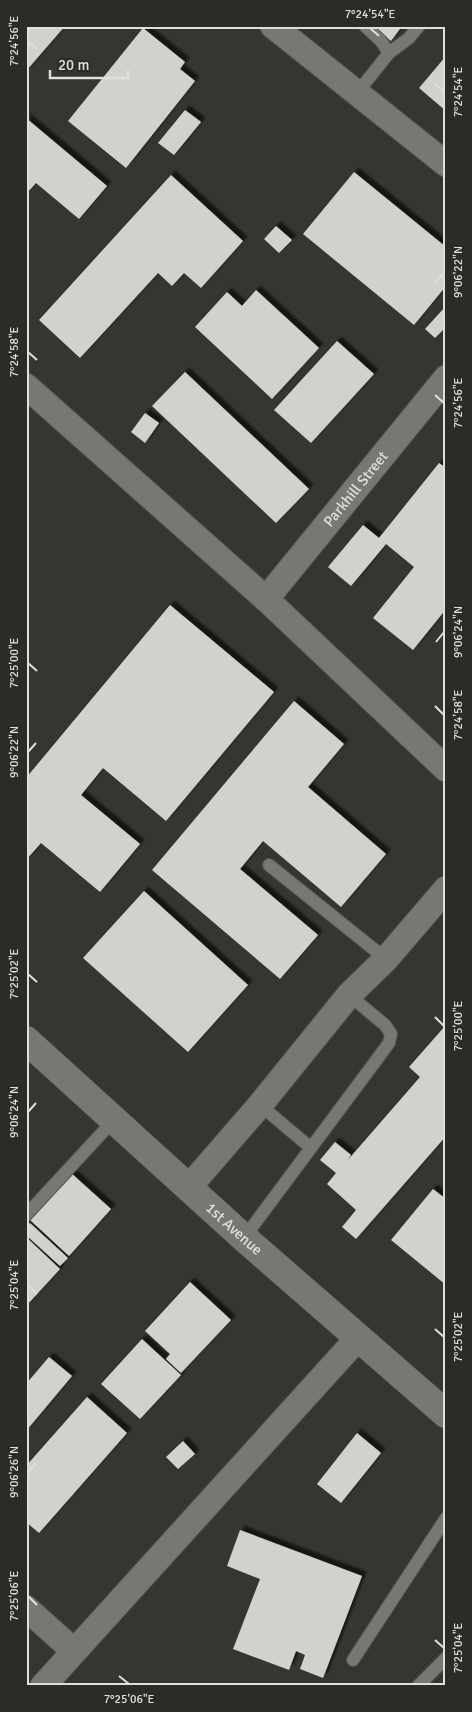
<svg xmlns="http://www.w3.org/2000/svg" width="472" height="1712" font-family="Signika,sans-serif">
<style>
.building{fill:#d2d1cc;filter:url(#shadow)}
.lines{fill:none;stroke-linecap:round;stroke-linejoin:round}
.service-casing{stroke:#545350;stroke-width:14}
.minor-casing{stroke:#545350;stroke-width:27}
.tertiary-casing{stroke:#545350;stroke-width:29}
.service{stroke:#797773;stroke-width:12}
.minor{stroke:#797773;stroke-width:25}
.tertiary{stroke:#797773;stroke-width:28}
.ticks{fill:none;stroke:#e0dfdc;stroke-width:2}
.labels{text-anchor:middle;stroke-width:5;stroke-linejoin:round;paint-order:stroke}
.street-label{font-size:15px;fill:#e0dfdc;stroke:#2c2b27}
.neatline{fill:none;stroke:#e0dfdc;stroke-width:2}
.ticks-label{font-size:12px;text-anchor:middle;fill:#e0dfdc}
</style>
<defs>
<filter id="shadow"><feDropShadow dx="4.5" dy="-4.5" stdDeviation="1" flood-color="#0009"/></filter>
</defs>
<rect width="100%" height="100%" fill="#363531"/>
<g class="building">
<path d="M26 26H65L26 71Z"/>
<path d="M372 26H402L391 41Z"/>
<path d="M143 28 185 62 180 69 195 81 126 168 68 121Z"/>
<path d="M446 56V111L419 88Z"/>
<path d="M185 110 201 122 174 155 158 143Z"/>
<path d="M26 118 107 186 79 219 36 183 26 194Z"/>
<path d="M354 172 446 247V286L414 325 303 234Z"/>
<path d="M171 175 243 241 201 288 184 273 172 286 158 273 80 358 39 320Z"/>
<path d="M276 226 292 240 279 253 264 239Z"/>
<path d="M256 290 319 348 272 399 195 327 227 292 242 306Z"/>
<path d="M446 306V327L435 338 425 329Z"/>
<path d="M337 341 374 374 311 443 274 410Z"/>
<path d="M185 372 309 489 276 523 152 406Z"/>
<path d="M145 413 159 423 145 443 131 432Z"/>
<path d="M439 463 446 468V609L413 650 373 618 414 567 386 544 351 586 328 567 363 525 379 538Z"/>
<path d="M170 605 274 692 166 821 103 768 81 795 140 844 100 892 41 843 26 860V778Z"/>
<path d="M294 701 344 744 308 787 386 854 341 907 263 841 240 869 318 935 280 979 152 870Z"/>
<path d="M144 891 248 985 188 1052 83 958Z"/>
<path d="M446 1025V1136L356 1239 342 1227 356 1210 327 1184 336 1173 320 1160 335 1142 351 1155 347 1161 420 1077 409 1067Z"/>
<path d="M71 1173 111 1209 69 1256 29 1219Z"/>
<path d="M433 1189 446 1199V1285L391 1240Z"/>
<path d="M30 1223 68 1258 60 1266 26 1235V1227Z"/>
<path d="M26 1237 60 1269 26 1306Z"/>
<path d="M190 1282 231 1320 181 1373 166 1359 170 1354 145 1331Z"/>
<path d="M142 1339 181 1375 140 1419 101 1384Z"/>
<path d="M49 1357 72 1376 26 1431V1384Z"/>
<path d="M87 1397 127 1433 39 1533 26 1522V1466Z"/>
<path d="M357 1433 381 1453 341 1503 317 1484Z"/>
<path d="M183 1441 195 1454 178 1469 166 1457Z"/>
<path d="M240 1530 362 1576 323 1678 300 1669 305 1655 296 1651 289 1670 233 1649 260 1579 227 1566Z"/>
</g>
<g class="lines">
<g class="service-casing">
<g id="service">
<path d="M365 26 381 41 389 53"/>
<path d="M357 93 389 53 409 38 419 26"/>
<path d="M269 865 386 959"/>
<path d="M260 1105 311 1148"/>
<path d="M26 1215 114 1120"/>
<path d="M244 1238 389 1043 391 1034 385 1025 349 995"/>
<path d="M353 1660 446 1518"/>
<path d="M418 1686 446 1658"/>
</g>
</g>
<g class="minor-casing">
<g id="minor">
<path d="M273 26 446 164"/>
<path d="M26 386 266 599 446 769"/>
<path id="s1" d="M266 599 446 378"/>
<path d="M189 1187 260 1105 349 995 386 959 446 889"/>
<path d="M26 1608 74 1651"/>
<path d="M43 1686 359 1337"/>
</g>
</g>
<g class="tertiary-casing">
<g id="tertiary">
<path id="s2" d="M26 1040 244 1238 446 1414"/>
</g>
</g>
<use href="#service" class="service"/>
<use href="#minor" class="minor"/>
<use href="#tertiary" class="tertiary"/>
</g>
<path class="ticks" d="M370 28 379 36M28 41 37 49M435 84 444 92M436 282 444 272M28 352 37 360M435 395 444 403M436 642 444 632M28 663 37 671M435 706 444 715M28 752 36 743M28 974 37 982M435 1017 444 1026M28 1112 36 1103M28 1285 37 1294M435 1329 444 1337M28 1472 36 1463M28 1596 37 1605M435 1640 444 1648M119 1676 129 1684"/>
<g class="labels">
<g class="street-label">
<text dy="5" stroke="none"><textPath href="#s1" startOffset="142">Parkhill Street</textPath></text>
<text dy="5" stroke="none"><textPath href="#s2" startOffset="281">1st Avenue</textPath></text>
</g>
</g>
<rect width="472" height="1712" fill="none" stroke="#2c2b27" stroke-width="55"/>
<path d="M50 70v8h78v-8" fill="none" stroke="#e0dfdc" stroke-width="2.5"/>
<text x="58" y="70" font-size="15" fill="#e0dfdc" stroke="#2c2b27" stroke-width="4" paint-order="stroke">20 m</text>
<rect x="28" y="28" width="416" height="1656" class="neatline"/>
<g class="ticks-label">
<text x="370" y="18">7°24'54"E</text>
<text transform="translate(14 41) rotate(-90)" y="4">7°24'56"E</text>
<text transform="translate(458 92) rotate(-90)" y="4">7°24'54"E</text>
<text transform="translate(458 272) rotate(-90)" y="4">9°06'22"N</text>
<text transform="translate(14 352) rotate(-90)" y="4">7°24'58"E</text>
<text transform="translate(458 403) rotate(-90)" y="4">7°24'56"E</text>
<text transform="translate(458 632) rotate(-90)" y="4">9°06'24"N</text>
<text transform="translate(14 663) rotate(-90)" y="4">7°25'00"E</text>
<text transform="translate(458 715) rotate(-90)" y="4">7°24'58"E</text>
<text transform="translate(14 752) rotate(-90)" y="4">9°06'22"N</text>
<text transform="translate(14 974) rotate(-90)" y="4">7°25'02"E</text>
<text transform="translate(458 1026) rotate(-90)" y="4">7°25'00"E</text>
<text transform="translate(14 1112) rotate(-90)" y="4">9°06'24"N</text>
<text transform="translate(14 1285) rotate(-90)" y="4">7°25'04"E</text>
<text transform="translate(458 1337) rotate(-90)" y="4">7°25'02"E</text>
<text transform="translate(14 1472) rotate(-90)" y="4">9°06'26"N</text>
<text transform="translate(14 1596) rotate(-90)" y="4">7°25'06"E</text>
<text transform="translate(458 1648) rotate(-90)" y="4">7°25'04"E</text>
<text x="129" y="1703">7°25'06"E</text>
</g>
</svg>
